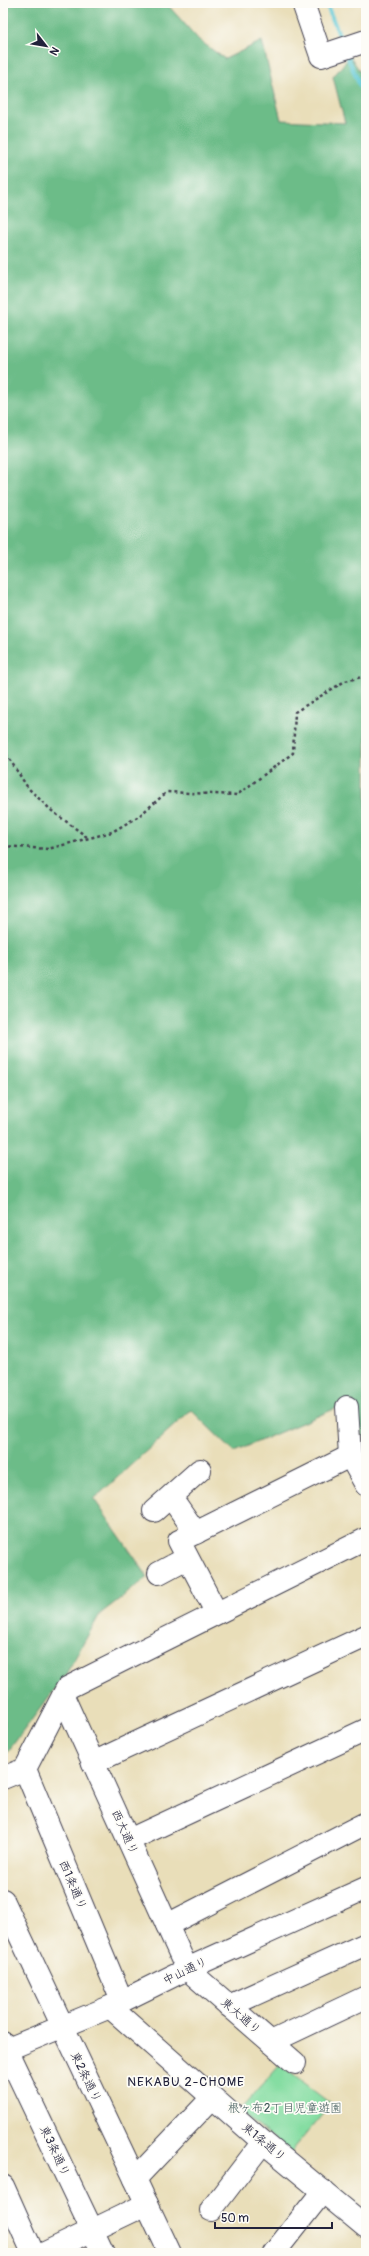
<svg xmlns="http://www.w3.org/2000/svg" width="369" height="2256" font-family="Pangolin,'Klee One',sans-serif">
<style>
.green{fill:#85dda2;stroke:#54806e}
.forest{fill:#6cbc88;stroke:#476f62}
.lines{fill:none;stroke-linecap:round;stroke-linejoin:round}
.stream{stroke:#5bc7d4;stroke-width:4.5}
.minor-casing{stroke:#403e4e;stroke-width:24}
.path{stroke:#403e4e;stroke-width:2.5;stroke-dasharray:3 3;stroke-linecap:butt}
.minor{stroke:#fff;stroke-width:22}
.labels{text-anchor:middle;stroke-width:3.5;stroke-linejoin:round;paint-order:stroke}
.street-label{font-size:12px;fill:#22223b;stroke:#fdfcf7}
.park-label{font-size:12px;fill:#405a5a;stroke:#fdfcf7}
.neighbourhood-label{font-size:13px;letter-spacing:1px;fill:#22223b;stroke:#fdfcf7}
</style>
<rect width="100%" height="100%" fill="#fdfcf7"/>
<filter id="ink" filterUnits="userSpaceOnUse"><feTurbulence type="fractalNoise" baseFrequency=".025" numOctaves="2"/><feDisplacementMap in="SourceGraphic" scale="8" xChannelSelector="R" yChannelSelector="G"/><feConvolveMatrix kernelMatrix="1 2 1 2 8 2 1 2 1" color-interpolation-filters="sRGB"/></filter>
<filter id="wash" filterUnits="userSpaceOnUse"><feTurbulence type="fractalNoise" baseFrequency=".012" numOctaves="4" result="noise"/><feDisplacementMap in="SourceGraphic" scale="16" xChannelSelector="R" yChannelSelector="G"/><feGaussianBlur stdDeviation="0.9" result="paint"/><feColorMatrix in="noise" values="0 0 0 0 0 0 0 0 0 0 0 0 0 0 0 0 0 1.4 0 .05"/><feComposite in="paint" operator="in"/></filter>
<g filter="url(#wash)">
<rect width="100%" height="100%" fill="#e9deb9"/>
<path class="green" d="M280 2065 331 2104 291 2152 239 2111Z"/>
<path class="forest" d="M3 3H166L199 40 225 59 262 41 281 120 345 123 333 77 350 56 366 81V1446L353 1401 234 1452 191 1410 94 1499 148 1577 100 1614 66 1674 3 1758Z"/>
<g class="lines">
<g class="stream">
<path d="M326 3 342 42"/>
<path d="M346 53 366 100"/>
</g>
</g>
</g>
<g filter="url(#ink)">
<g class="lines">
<g class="minor-casing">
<g id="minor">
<path d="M303 3 321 56 366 41"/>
<path d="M347 1407 350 1456 366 1485"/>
<path d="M171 1497 196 1533"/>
<path d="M154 1511 200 1470"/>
<path d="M159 1573 187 1558"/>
<path d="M216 1612 179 1541 350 1456"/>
<path d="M63 1696 187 1969 295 2063"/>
<path d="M93 1763 366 1636"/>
<path d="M25 1769 122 2001"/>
<path d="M3 1778 25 1769 67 1688 366 1539"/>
<path d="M129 1840 366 1730"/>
<path d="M3 1900 170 2253"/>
<path d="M167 1925 366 1823"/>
<path d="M229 2006 366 1944"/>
<path d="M110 2007 263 2142 366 2227"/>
<path d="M271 2042 366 1997"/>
<path d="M3 2043 103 2253"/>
<path d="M3 2051 110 2007 187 1969 366 1888"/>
<path d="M135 2179 212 2098"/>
<path d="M3 2186 33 2253"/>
<path d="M211 2210 263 2142"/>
<path d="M45 2253 147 2204"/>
<path d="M274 2253 323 2191"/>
</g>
</g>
<g class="path">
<path d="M3 749 28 788 52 811 87 837"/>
<path d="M3 846 48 849 112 832 139 816 167 792 237 795 293 753 295 712 345 681 366 676"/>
</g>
<use href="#minor" class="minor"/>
</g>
</g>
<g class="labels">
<g class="street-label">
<text transform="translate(125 1832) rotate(66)" y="4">西大通り</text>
<text transform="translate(73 1885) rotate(67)" y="4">西1条通り</text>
<text transform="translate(185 1971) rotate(-26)" y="4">中山通り</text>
<text transform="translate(241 2016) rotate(41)" y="4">東大通り</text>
<text transform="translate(86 2077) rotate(64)" y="4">東2条通り</text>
<text transform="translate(264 2142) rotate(40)" y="4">東1条通り</text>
<text transform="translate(55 2151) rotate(65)" y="4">東3条通り</text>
</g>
<g class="park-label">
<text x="285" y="2112">根ヶ布2丁目児童遊園</text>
</g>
<g class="neighbourhood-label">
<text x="186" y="2086">NEKABU 2-CHOME</text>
</g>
</g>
<rect width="369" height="2256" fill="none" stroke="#fdfcf7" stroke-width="16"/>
<g transform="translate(46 46) rotate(121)" stroke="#fdfcf7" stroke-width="3" paint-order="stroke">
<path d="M0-3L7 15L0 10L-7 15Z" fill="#22223b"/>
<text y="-6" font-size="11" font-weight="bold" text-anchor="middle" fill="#22223b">N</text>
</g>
<path d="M215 2222v6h117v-6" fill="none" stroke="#22223b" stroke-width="2"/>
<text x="221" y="2222" font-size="12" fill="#22223b" stroke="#fdfcf7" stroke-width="3" paint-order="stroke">50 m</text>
</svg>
